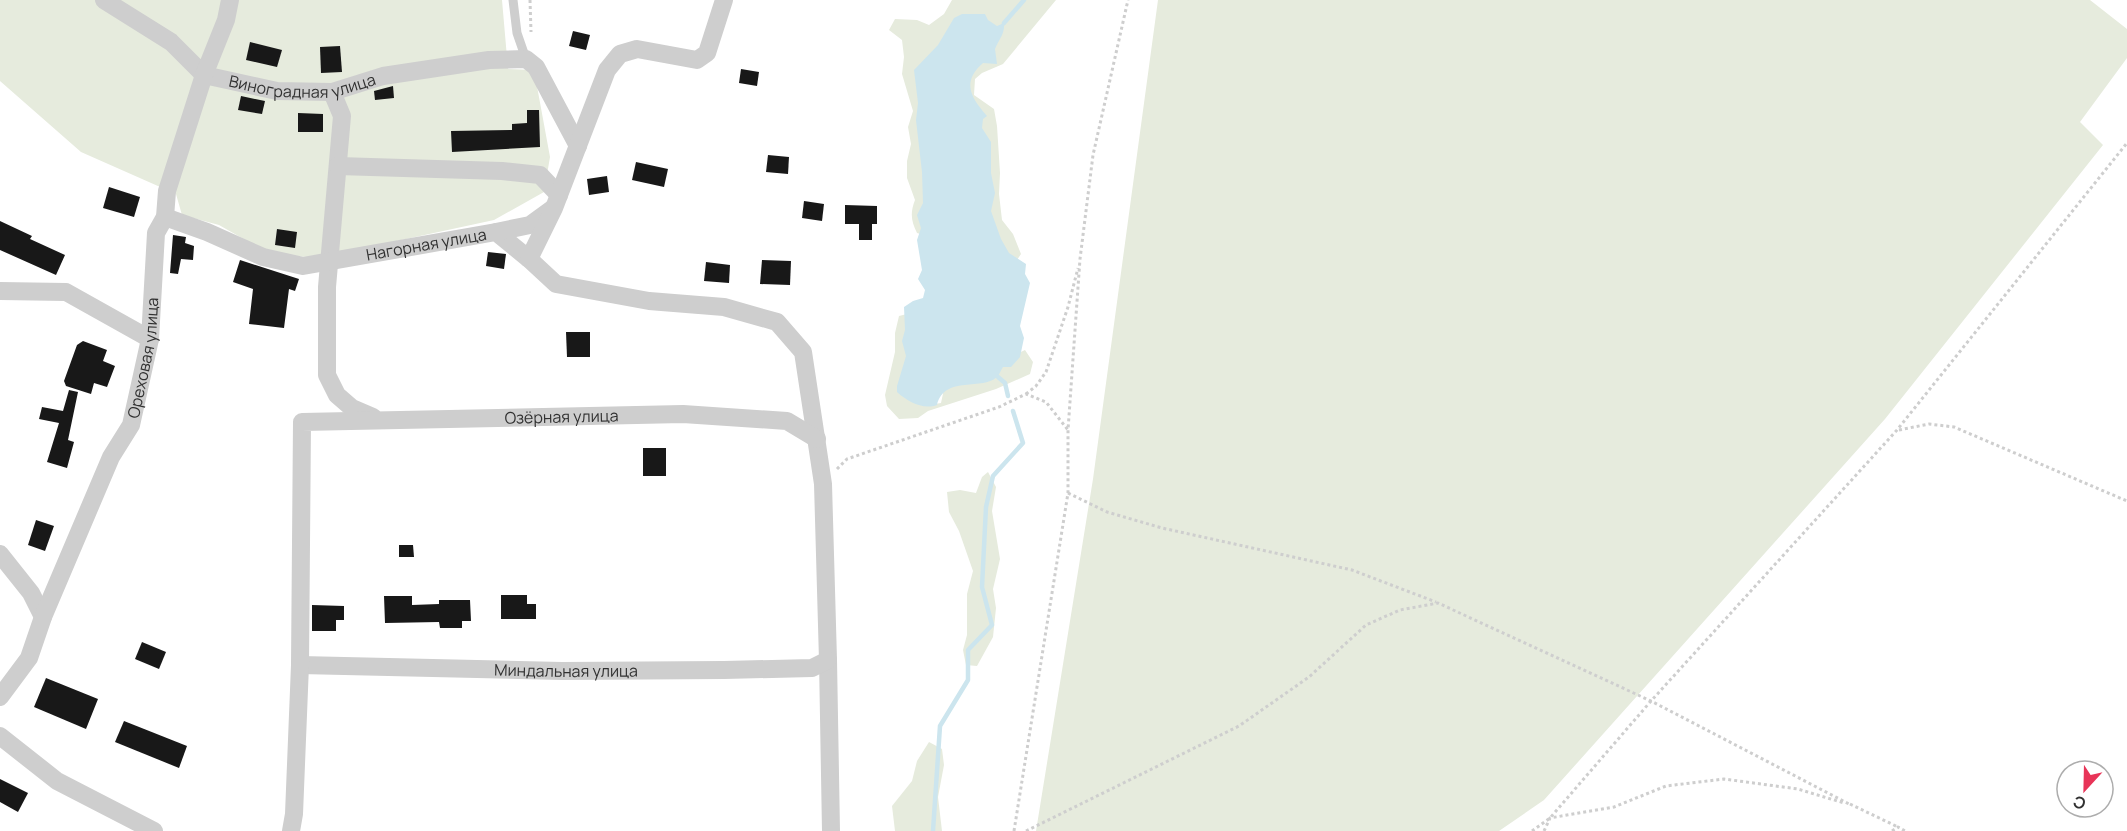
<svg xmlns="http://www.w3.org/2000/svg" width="2127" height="831" font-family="Manrope,sans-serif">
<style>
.green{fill:#e6ebdd}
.water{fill:#cce5ee}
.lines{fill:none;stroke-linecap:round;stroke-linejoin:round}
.stream{stroke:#cce5ee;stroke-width:4.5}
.building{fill:#181818}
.path{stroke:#cecece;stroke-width:3;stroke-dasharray:3 3;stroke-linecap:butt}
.service{stroke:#cecece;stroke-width:9}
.minor{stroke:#cecece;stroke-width:18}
.labels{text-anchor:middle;stroke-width:6;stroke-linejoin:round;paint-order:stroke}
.street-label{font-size:16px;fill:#313131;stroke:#fff}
</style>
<rect width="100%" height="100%" fill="#fff"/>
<g class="green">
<path d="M0 0H502L508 69 534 70 550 157 544 192 494 220 318 258 270 254 219 225 182 215 176 194 81 152 0 81Z"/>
<path d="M952 0H1056L1003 64 982 73 975 79 974 95 994 109 997 126 1000 173 999 194 1002 220 1013 234 1021 254 1017 260 1004 253 987 219 990 187 981 152 987 143 975 129 977 115C965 96 961 78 967 57L991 46 990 32 980 19 963 22 954 29 958 36 964 41C960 53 957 51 949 59 935 74 932 89 929 108H923L918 118 927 161 924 200 921 216 924 235 917 233C911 221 910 213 915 200L907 178V161L911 144 908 127 913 111 902 74 904 57 902 40 889 30 895 19 917 20 929 25 944 14Z"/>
<path d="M1158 0H2090L2127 29V58L2080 122 2103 145 1885 419 1544 800 1499 831H1036L1093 479Z"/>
<path d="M907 314 929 405 941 403 944 389 1025 350 1033 362 1030 374 996 389 928 411 918 418 899 419 887 406 885 395 895 352V333L899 316Z"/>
<path d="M988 472 996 487 992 511 1000 559 993 589 996 608 993 637 977 666 966 665 963 650 967 635V594L973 571 959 531 949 512 947 492 960 490 976 493 982 477Z"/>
<path d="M929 742 942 749 944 765 938 797 942 831H895L892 806 912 781 917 761Z"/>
</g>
<path class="water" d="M962 14H985L988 20 997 26 1004 23C1005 34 999 39 995 49L997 64 983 63C961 82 971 98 987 116L983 119 982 128 991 142V173L995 193 991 211 1001 239 1009 253 1026 264 1025 274 1030 283 1020 326 1024 338 1020 357 1011 367H1003C1001 370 1000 373 998 376 983 392 945 374 937 405 923 410 908 402 897 392V386L906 356 902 341 905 330 904 307 913 301 923 298 925 290 918 279 922 270 917 240 921 228 917 215 923 203 922 172 916 120 918 103 914 70 938 45 954 18Z"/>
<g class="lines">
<g class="stream">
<path d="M1004 23 1024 0"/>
<path d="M998 377 1005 383 1008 396"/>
<path d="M933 831 940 726 968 680V650L992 625 982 587 986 507 993 476 1023 443 1013 411"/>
</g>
</g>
<g class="building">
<path d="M573 31 590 35 586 50 569 46Z"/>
<path d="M250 42 282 50 277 67 246 60Z"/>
<path d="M340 46 342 72 321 73 320 47Z"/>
<path d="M741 69 759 72 757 86 739 83Z"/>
<path d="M393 86 394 98 375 100 374 91Z"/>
<path d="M241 96 265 101 262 114 238 110Z"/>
<path d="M527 110H539L540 147 452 152 451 131 512 130V124L527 123Z"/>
<path d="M298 113 323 114V132H298Z"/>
<path d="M768 155 789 157 788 174 766 172Z"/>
<path d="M636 162 668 169 664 187 632 180Z"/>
<path d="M607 176 609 192 589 195 587 179Z"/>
<path d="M109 187 140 197 134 217 103 208Z"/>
<path d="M804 201 824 204 822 221 802 218Z"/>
<path d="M845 205 877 206V224H872V240H859V224H845Z"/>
<path d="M0 221 32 236 30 239 65 255 56 275 0 250Z"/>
<path d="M277 229 297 232 295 248 275 245Z"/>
<path d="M173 235 186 237 185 243 194 246 193 260 181 259 178 274 170 273Z"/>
<path d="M488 252 506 254 504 269 486 266Z"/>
<path d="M240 260 299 279 295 291 289 289 284 328 249 324 253 289 233 282Z"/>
<path d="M762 260 791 261 790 285 760 284Z"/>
<path d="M706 262 730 265 729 283 704 281Z"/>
<path d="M566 332H590V357H567Z"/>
<path d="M83 341 107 350 103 361 115 366 107 387 94 383 91 394 66 386 64 381 77 345Z"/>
<path d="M69 390 78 392 68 440 74 442 67 468 47 462 59 423 39 419 42 407 63 411Z"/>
<rect x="643" y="448" width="23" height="28"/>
<path d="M36 520 54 526 45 551 28 545Z"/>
<path d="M399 545H413L414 557H399Z"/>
<path d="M501 595H527V604H536V619H501Z"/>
<path d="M384 596H412V605L439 604V600H470L471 621H462V628H440L439 622 385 623Z"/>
<path d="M312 605 344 606V620H336V631H312Z"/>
<path d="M142 642 166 652 159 669 135 659Z"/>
<path d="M46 678 98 699 86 729 34 707Z"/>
<path d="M124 721 187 746 179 768 115 742Z"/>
<path d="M0 779 28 793 18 812 0 802Z"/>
</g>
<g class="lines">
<g class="path">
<path d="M530 0 531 32"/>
<path d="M1026 394 1036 386 1046 372 1068 307 1078 268"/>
<path d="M1899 430 1929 424 1954 427 2127 501"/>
<path d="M837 469 847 459 999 407 1026 394 1046 402 1068 430"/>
<path d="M1068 493 1107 512 1162 528 1352 570 1436 602"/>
<path d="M1850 804 1898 827"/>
<path d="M1014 831 1068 493V430L1080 259 1093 155 1128 0"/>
<path d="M1026 831 1239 726 1309 677 1366 625 1400 610 1438 603 1651 701 1851 805"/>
<path d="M1532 831 1550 818 1651 701 1897 430 2127 143"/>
<path d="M1544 831 1550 818 1614 807 1666 786 1724 779 1798 789 1844 803"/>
<path d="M1892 831 1898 827 1905 831"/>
</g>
<path class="service" d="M513 0 517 33 526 59"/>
<g class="minor">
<path id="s1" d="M104 0 171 42 204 75 277 91 332 92 383 76 489 60 526 59 536 67 578 146"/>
<path d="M332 92 342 116 327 287V375L337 395 352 408 373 417"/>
<path d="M338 166 502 171 540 175 559 195"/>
<path id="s2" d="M165 217 207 232 263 257 303 266 496 232 529 259 556 284 649 301 724 307 777 322 803 352 823 484 828 660 831 831"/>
<path d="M496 232 530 225 552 209"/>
<path d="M529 259 554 208 607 70 620 54 637 49 697 60 707 53 724 0"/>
<path d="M0 291 66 292 150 339"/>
<path d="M0 554 31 593 43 617"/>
<path id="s3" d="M300 665 562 671 724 670 812 668 828 660"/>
<path id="s4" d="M0 697 29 658 43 617 111 457 131 425 150 339 156 233 165 217 167 191 204 75 226 20 230 0"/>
<path d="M0 736 57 781 154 831"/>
<path id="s5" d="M291 831 294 814 300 665 302 422 683 414 787 421 817 439"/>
</g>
</g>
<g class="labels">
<g class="street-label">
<text dy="6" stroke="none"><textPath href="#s1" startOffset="226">Виноградная улица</textPath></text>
<text dy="6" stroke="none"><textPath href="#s2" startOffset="272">Нагорная улица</textPath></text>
<text dy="6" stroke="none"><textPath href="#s4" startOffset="372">Ореховая улица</textPath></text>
<text dy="6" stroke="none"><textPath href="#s5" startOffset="669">Озёрная улица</textPath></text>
<text dy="6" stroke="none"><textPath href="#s3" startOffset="266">Миндальная улица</textPath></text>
</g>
</g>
<g transform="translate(2085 789) rotate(202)"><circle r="28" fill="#ffffff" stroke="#adadad" stroke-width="1.5"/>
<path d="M0-4.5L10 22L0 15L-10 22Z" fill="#e83458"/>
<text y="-9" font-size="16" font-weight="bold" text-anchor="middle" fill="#313131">С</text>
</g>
</svg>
